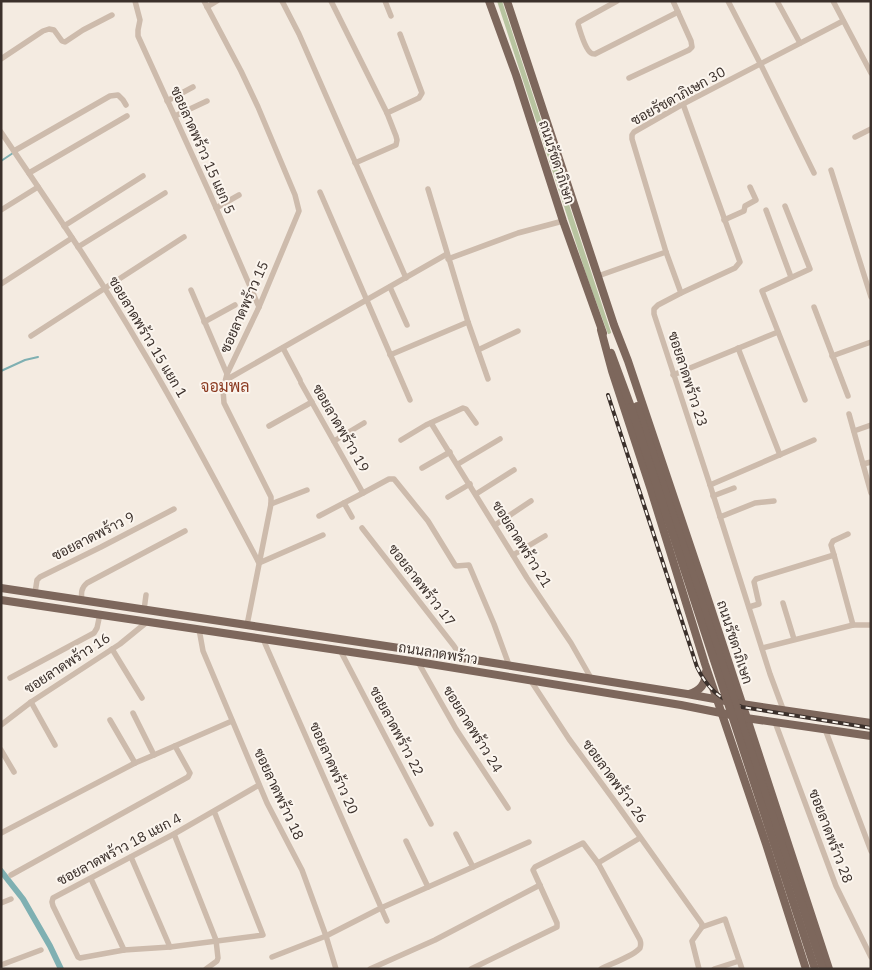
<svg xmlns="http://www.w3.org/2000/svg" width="872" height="970" font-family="'IBM Plex Sans',Sarabun,sans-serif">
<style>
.green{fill:#b8c4a0}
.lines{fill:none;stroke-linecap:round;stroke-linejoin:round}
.stream{stroke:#7fb0b2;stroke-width:2}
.canal{stroke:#7fb0b2;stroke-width:6}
.minor{stroke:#cdbbac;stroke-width:5.5}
.major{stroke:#7d675c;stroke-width:8}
.rail-casing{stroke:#3b302b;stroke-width:4}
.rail{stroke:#fbf5ee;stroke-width:2;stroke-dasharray:5.5;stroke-linecap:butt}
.major-bridge{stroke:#7d675c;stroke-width:8}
.labels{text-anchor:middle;stroke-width:4;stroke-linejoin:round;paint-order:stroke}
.street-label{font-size:14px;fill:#3b302b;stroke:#fbf5ee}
.quarter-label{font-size:16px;fill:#8c3b22;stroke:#fbf5ee}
</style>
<rect width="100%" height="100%" fill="#f4ebe1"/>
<path class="green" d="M497 1H502L611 332V333L609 334H608L587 277Z"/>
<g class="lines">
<g class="stream">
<path d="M1 161 13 153"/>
<path d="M1 371 25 360 38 357"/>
</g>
<path class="canal" d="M1 871 23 899 50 946 61 969"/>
<g class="minor">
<path d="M135 1 140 20 138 30V36L210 194 259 307"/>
<path d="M204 1 241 71 258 107 295 195 299 211 259 307 227 374 223 390 224 403 271 497V504L247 625"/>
<path d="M282 1 299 34 406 278"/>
<path d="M331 1 387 113 419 98 422 93 400 34"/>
<path d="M385 1 391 16"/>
<path d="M617 1 579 22 578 24C580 31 586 50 591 53 592 54 593 54 595 54L678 12"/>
<path d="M728 1 761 65 814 173"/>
<path d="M777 1 800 43"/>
<path d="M833 1 871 73"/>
<path d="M207 7 217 1"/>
<path d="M1 59 43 31 49 29 54 30 62 41 65 42 83 30 112 15"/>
<path d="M629 78 689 50 692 47 691 41 673 1"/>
<path d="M167 101 193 87"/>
<path d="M683 104 740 262 735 268 681 293 658 305 654 309V314L710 485 770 674 783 709"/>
<path d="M175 116 207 101"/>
<path d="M1 132C49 203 98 274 141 348 183 418 221 491 259 563L323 535"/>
<path d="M855 137 871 129"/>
<path d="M14 151 110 96 118 95 123 100 126 105"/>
<path d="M355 163 396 145 397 140 396 136 387 113"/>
<path d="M831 170 871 297"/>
<path d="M29 173 127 116"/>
<path d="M428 189 468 322 488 379"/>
<path d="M320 192 410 400"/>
<path d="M785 206 810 269 762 291 805 400"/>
<path d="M216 208 239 195"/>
<path d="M1 210 38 187"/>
<path d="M766 210 791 277"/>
<path d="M724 220 744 211 745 206 756 200 750 187"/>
<path d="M64 226 143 176"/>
<path d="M78 247 165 193"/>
<path d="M666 252 681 293"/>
<path d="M448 259 518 233 563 221"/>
<path d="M598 276 666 252 632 139V135L634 132 683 104 843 21"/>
<path d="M1 284 72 238"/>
<path d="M390 287 407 325"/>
<path d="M191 290 227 374"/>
<path d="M814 307 848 396"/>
<path d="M204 322 235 305"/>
<path d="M31 336 184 237"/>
<path d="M283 348 300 380"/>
<path d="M738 348 780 455"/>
<path d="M478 350 518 331"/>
<path d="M390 355 468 322"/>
<path d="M832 356 871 342"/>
<path d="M673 375 778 332"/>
<path d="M226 380 447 254"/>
<path d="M301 383 363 493 389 479H394L428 521 455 565 456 566 469 565 494 624 509 665"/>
<path d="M849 414 871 493"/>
<path d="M431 423 527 578 571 643 591 678"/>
<path d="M269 426 312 402"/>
<path d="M854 431 871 425"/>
<path d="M401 440 426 425 463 408 466 409 476 423"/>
<path d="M334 441 364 423"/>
<path d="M458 464 500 439"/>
<path d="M863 464 871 462"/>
<path d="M422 468 450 452"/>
<path d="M710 485 814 440"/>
<path d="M476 494 514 470"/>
<path d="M713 496 734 488"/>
<path d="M448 497 470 484"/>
<path d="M344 503 352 517"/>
<path d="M271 504 307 490"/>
<path d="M319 516 363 493"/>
<path d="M720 517 755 503 774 501"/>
<path d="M495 525 531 501"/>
<path d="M362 528 454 646 461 657"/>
<path d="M513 555 545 536"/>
<path d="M834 555 831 545 833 541 848 534"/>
<path d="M35 593 37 580 40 577 101 547 174 509"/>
<path d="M82 601C81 593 81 588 87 583L185 531"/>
<path d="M783 603 794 639"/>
<path d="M749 607 759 604 754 582 756 579 834 555 853 625"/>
<path d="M144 610 146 595"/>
<path d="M199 629 203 651 267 803 302 870 326 936 336 969"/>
<path d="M263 639 387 921"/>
<path d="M762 648 853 625H871"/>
<path d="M112 649 142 698"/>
<path d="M340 650 431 824"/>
<path d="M418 662 456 729 508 808"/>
<path d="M10 678 94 633 97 628 100 614"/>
<path d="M531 681 569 739 616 803 702 924V927L692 941 699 969"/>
<path d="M31 702 55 745"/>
<path d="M133 713 154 755 232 721"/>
<path d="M110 720 135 763"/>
<path d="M775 722 836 886 871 957"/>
<path d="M1 725 31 702 120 644 147 622"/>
<path d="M825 729 871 851"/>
<path d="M1 750 14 772"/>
<path d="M214 811 263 935 170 947 124 950 80 958 78 957 53 906 52 902 53 898 174 834 259 785"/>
<path d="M1 833 135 763 154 755"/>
<path d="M174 834 216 940 218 958 217 961 206 969"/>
<path d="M456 834 473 867"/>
<path d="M406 841 428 887"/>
<path d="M131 857 170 947"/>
<path d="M598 863 640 838"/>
<path d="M11 875 188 777 190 773 175 746"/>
<path d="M91 879 124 950"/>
<path d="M1 903 11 899"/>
<path d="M702 927 725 919 742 969"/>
<path d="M272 957 326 936 381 908 529 842"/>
<path d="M1 965 41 950"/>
<path d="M370 969 435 940 540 885"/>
<path d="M471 969 557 927V923L533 870 535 867 583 843 598 863 640 940C641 943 641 945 640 948 634 956 610 964 601 969"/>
<path d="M714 969 739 961"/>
</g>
<g class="major">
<path d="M489 1 516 75 563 221 603 333"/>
<path d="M507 1 614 325 628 361 702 581 829 969"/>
<path d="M601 330 612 371 651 490 705 664 766 844 806 969"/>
<path d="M611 353 631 407"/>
<path d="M1 588 406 649 687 694 742 704 871 723"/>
<path d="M1 600 418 662 681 705 746 718 871 736"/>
<path d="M689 694C700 691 706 684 706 672"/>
</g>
<g class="rail-casing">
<path id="rail" d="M608 395 697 667C707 688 720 700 742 707L871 728"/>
</g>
<use href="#rail" class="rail"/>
<g class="major-bridge">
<path d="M637 406 823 969"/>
<path d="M631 407 815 969"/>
</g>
</g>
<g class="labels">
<g class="street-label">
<text transform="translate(678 96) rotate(-29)" y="5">ซอยรัชดาภิเษก 30</text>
<text transform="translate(203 150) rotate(66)" y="5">ซอยลาดพร้าว 15 แยก 5</text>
<text transform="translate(557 162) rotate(72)" y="5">ถนนรัชดาภิเษก</text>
<text transform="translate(244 307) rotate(-66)" y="5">ซอยลาดพร้าว 15</text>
<text transform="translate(148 337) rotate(59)" y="5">ซอยลาดพร้าว 15 แยก 1</text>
<text transform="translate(688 379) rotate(72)" y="5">ซอยลาดพร้าว 23</text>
<text transform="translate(341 428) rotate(60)" y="5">ซอยลาดพร้าว 19</text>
<text transform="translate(93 536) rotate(-27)" y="5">ซอยลาดพร้าว 9</text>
<text transform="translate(522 544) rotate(58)" y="5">ซอยลาดพร้าว 21</text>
<text transform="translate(422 585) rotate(52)" y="5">ซอยลาดพร้าว 17</text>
<text transform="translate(735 642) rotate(72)" y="5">ถนนรัชดาภิเษก</text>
<text transform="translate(438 653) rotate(9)" y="5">ถนนลาดพร้าว</text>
<text transform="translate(67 663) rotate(-33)" y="5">ซอยลาดพร้าว 16</text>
<text transform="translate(473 729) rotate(58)" y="5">ซอยลาดพร้าว 24</text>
<text transform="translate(397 731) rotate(62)" y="5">ซอยลาดพร้าว 22</text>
<text transform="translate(334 768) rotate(66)" y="5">ซอยลาดพร้าว 20</text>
<text transform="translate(615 781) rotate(54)" y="5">ซอยลาดพร้าว 26</text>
<text transform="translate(279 794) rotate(65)" y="5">ซอยลาดพร้าว 18</text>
<text transform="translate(831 836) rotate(69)" y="5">ซอยลาดพร้าว 28</text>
<text transform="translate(119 849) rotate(-28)" y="5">ซอยลาดพร้าว 18 แยก 4</text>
</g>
<g class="quarter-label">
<text x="225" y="392">จอมพล</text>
</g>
</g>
<rect width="872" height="970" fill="none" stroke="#3b302b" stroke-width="5"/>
</svg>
